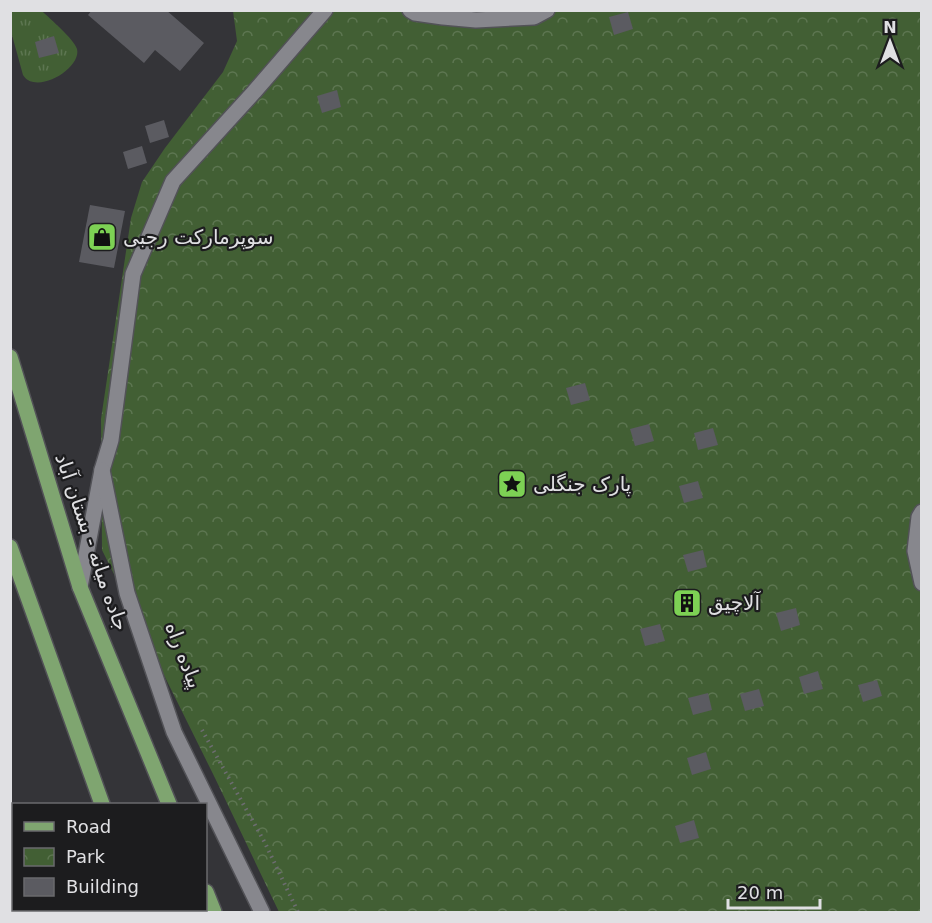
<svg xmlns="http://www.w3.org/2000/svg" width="932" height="923" font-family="'DejaVu Sans','Noto Sans Arabic',sans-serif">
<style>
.grass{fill:url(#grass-tufts)}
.park{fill:url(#park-crowns)}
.building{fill:#5b5b61}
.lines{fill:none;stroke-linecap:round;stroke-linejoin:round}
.service-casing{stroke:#525257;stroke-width:18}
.minor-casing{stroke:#525257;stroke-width:18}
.primary-casing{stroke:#525257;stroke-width:18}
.path{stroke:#6d6d71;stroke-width:4;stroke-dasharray:1.5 4.5;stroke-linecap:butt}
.service{stroke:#87878d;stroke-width:15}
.minor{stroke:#87878d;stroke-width:15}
.primary{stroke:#7fa570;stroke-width:15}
.labels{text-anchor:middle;stroke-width:4.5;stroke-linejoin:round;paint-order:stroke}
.poi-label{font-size:20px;fill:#e0e0e3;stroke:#1c1c1e;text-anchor:start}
.street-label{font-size:20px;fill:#e0e0e3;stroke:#1c1c1e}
</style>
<defs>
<pattern id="grass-tufts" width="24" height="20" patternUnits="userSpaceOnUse" patternTransform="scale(1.5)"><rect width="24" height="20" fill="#425f34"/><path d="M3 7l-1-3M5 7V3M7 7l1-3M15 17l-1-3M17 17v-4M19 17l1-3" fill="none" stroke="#5d7651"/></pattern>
<pattern id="park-crowns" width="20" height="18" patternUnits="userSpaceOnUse" patternTransform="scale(1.5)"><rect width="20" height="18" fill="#425f34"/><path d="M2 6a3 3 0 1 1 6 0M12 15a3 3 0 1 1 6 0" fill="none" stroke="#5d7651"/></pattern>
</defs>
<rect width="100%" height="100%" fill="#343438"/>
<path class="grass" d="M10 11H42C50 19 74 39 77 49 82 68 36 96 23 75L12 35Z"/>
<path class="park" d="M233 11H921V912H279L215 778 102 550 101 419 131 218 142 182 165 148 223 72 237 41Z"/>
<g class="building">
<path d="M92 10H166L204 43 180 71 155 50 144 63 88 15Z"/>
<path d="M628 12 633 29 614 35 609 17Z"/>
<path d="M54 36 59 53 39 58 35 42Z"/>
<path d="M337 90 341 107 322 113 317 96Z"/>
<path d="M164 120 169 137 150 143 145 126Z"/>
<path d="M142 146 147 163 128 169 123 152Z"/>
<path d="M90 205 125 211 114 268 79 262Z"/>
<path d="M585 383 590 400 571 405 566 388Z"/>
<path d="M649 424 654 441 635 446 630 429Z"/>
<path d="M713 428 718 445 698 450 694 433Z"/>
<path d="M698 481 703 498 684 503 679 486Z"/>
<path d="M703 550 707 567 688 572 683 555Z"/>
<path d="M694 592 699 609 680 615 675 598Z"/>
<path d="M796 608 800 625 781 631 776 613Z"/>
<path d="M660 624 665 641 645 646 640 629Z"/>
<path d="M818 671 823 689 804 694 799 677Z"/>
<path d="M877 680 882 696 863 702 858 685Z"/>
<path d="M759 689 764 706 745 711 740 694Z"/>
<path d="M708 693 712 710 693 715 688 698Z"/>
<path d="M706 752 711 769 692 775 687 758Z"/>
<path d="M694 820 699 838 680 843 675 826Z"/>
</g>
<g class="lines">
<g class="service-casing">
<g id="service">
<path d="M410 10 415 13 443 17 476 20 534 17 547 10"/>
<path d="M922 512 919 517 915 551 922 583"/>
<path d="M80 587 102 470 111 440 133 274 173 181 254 92 325 10"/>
</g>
</g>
<g class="minor-casing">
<path id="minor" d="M102 470 127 593 174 732 262 912"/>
</g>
<g class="primary-casing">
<g id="primary">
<path d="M10 357 80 587 169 804"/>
<path d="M10 547 102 804"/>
<path d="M206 892 214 912"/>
<path d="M139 910 140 912"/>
</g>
</g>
<path class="path" d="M202 730 265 843 298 912"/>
<use href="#service" class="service"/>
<use href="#minor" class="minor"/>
<use href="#primary" class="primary"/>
</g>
<defs>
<g id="shop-square" transform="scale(1.5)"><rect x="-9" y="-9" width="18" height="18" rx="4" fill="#7dd154" stroke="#1c1c1e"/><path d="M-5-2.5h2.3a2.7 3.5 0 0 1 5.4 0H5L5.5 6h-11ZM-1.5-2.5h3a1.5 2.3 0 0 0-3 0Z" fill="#111"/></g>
<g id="sight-square" transform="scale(1.5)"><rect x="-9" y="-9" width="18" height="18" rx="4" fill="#7dd154" stroke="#1c1c1e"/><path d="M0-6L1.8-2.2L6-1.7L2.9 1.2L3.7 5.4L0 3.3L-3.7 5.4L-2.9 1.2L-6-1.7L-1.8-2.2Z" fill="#111"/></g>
<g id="building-square" transform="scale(1.5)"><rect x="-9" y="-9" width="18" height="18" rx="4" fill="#7dd154" stroke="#1c1c1e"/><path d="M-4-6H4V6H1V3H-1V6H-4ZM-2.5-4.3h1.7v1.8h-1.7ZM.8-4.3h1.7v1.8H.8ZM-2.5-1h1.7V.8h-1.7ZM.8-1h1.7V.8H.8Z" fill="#111"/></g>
</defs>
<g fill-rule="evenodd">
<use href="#shop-square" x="102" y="237"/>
<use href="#sight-square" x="512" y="484"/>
<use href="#building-square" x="687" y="603"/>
</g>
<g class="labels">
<g class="poi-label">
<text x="123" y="244">سوپرمارکت رجبی</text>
<text x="533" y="491">پارک جنگلی</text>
<text x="708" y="610">آلاچیق</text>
</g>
<g class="street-label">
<text transform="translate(92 542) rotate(71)" y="7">جاده میانه - بستان آباد</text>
<text transform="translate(184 655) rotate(69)" y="7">پیاده راه</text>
</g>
</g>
<rect width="932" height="923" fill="none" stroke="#e0e0e3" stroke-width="24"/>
<rect x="12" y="803" width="195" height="108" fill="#1c1c1e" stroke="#6a6a6d" stroke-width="1.5"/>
<rect x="24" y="822" width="30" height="9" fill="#7fa570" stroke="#6a6a6d" stroke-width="1.5"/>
<text x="66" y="833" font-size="18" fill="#e0e0e3">Road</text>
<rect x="24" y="848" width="30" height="18" fill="url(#park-crowns)" stroke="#6a6a6d" stroke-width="1.5"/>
<text x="66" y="863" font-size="18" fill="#e0e0e3">Park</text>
<rect x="24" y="878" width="30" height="18" fill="#5b5b61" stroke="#6a6a6d" stroke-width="1.5"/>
<text x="66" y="893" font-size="18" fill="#e0e0e3">Building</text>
<g transform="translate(890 42)" stroke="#1c1c1e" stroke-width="4.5" paint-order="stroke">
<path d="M0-4.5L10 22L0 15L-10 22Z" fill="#e0e0e3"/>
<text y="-9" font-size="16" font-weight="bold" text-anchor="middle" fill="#e0e0e3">N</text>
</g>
<path d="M728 899v9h92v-9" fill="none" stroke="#e0e0e3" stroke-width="3"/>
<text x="737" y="899" font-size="18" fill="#e0e0e3" stroke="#1c1c1e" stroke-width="4.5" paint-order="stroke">20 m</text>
</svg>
